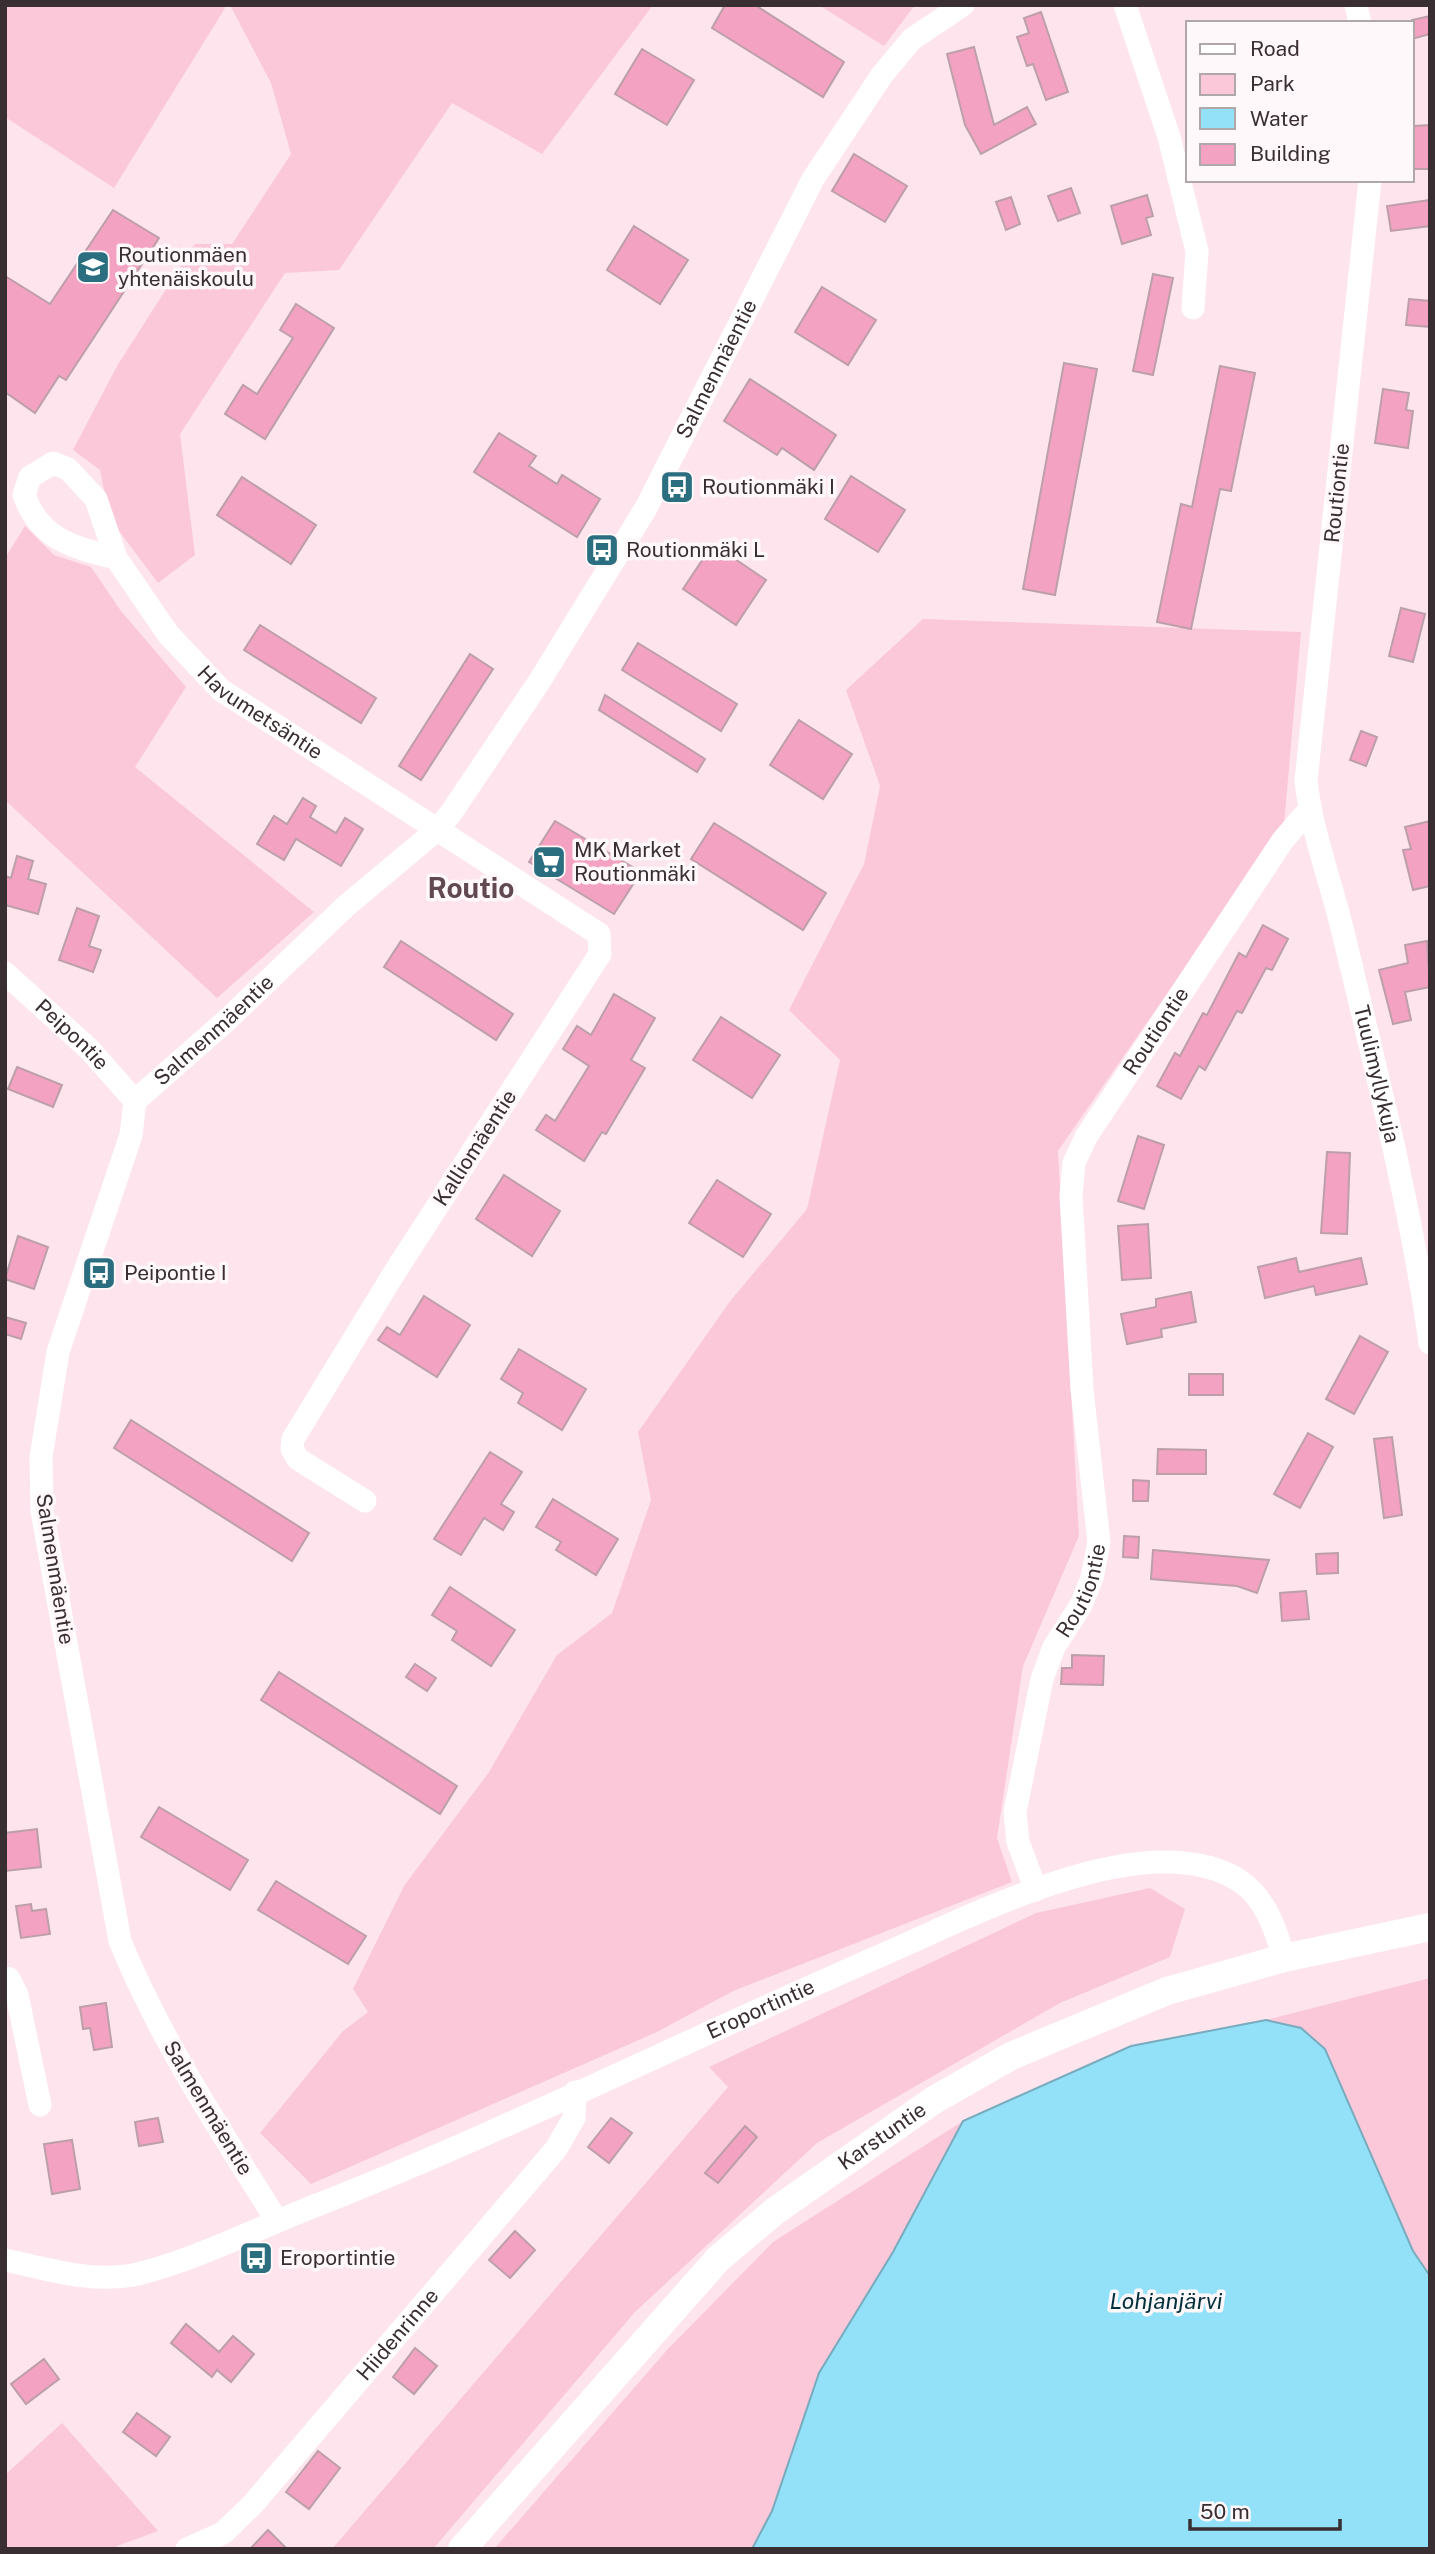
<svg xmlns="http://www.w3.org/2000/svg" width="1435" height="2554" font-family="'Public Sans',sans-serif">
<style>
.green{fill:#fbc8da}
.water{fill:#93e1f8;stroke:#78abbd;stroke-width:2}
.building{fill:#f4a2c1;stroke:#bc9fa9;stroke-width:2}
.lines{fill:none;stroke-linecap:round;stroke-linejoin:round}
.minor{stroke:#fff;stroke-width:23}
.major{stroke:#fff;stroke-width:28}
.labels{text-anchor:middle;stroke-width:7;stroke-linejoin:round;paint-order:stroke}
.poi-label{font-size:21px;fill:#392e32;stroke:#fef8fa;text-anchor:start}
.street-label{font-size:21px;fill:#392e32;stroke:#fef8fa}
.water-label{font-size:23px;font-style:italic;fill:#00303c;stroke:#fef8fa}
.district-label{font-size:28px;font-weight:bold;fill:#614851;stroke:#fef8fa}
</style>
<rect width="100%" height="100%" fill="#fee5ed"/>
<g class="green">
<path d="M5 5H221L225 8 114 188 5 117Z"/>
<path d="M230 5H653L542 154 452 103 339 270 285 273 180 434 195 555 158 583 110 519 100 470 73 450 117 366 195 244H232L291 154 271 83Z"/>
<path d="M819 5H915L884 46Z"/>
<path d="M25 526 54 555 91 567 121 611 186 687 135 767 314 912 217 998 5 800V558Z"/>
<path d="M923 619 1301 632 1284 825 1058 1151 1079 1536 1023 1666 997 1838 1012 1882 733 1991 657 2032 311 2184 260 2133 343 2031 368 2012 353 1989 404 1886 489 1772 557 1655 612 1613 651 1500 638 1432 731 1300 807 1209 840 1060 789 1010 864 864 880 786 846 690Z"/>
<path d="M1150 1888 1185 1909 1170 1957 1060 2003 817 2143 635 2312 433 2549H332L728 2087 709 2067 1036 1913Z"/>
<path d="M1430 1978V2276L1413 2251 1301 2028 1266 2020Z"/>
<path d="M963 2121 893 2252 819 2373 772 2511 752 2549H494L667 2350 773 2242Z"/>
<path d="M62 2423 158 2531 109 2549H5V2475Z"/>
</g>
<path class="water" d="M1266 2020 1301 2028 1325 2049 1413 2251 1430 2276V2549H752L772 2511 819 2373 893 2252 963 2121 1131 2046Z"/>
<g class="building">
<path d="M725 5H755L844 62 823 97 712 28Z"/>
<path d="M1041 12 1068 92 1046 100 1033 64 1027 66 1017 37 1029 33 1024 18Z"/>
<path d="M1430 16V34L1412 39V20Z"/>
<path d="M974 47 994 125 1027 107 1036 124 981 154 965 125 947 54Z"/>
<path d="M642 49 694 80 667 125 615 94Z"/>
<path d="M1430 125V169H1414V126Z"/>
<path d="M854 154 907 186 885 222 832 191Z"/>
<path d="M1071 188 1080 213 1058 221 1048 196Z"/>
<path d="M1147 195 1153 216 1146 218 1151 235 1122 244 1111 206Z"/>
<path d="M1011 197 1020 224 1006 230 996 202Z"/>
<path d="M1430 200V226L1391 231 1387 206Z"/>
<path d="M113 210 159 238 66 380 59 376 35 413 5 392V276L50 304Z"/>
<path d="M634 226 688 260 660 304 607 270Z"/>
<path d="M1153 274 1173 278 1153 375 1133 371Z"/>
<path d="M822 287 876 320 848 365 795 332Z"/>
<path d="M1409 299 1430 301V327L1406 325Z"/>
<path d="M296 304 334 328 265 439 225 414 243 385 257 394 293 338 280 330Z"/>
<path d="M1064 363 1097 369 1055 595 1023 589Z"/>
<path d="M1220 366 1255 373 1231 491 1220 489 1191 629 1157 622 1181 504 1192 507Z"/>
<path d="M750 379 836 435 814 470 782 448 777 455 724 421Z"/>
<path d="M1383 389 1409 393 1406 410 1413 411 1408 448 1375 443Z"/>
<path d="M499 433 536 456 529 466 557 484 562 475 600 499 577 537 474 472Z"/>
<path d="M851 476 905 510 878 552 825 519Z"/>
<path d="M242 477 316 525 291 564 217 515Z"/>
<path d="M713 544 766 580 736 625 683 589Z"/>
<path d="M1401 608 1425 614 1413 662 1389 656Z"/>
<path d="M260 625 376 698 361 723 244 650Z"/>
<path d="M638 643 737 704 721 731 622 670Z"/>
<path d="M470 654 493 669 421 780 399 766Z"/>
<path d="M605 695 705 759 697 772 599 710Z"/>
<path d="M799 720 852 754 823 799 770 765Z"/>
<path d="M1361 731 1377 737 1366 766 1350 760Z"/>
<path d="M303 798 316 806 310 817 336 833 345 818 363 829 341 866 296 839 284 860 257 844 274 816 287 824Z"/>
<path d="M555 821 641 872 614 914 529 862Z"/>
<path d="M1430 821V886L1413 890 1403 850 1411 849 1405 827Z"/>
<path d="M714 823 826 893 803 930 691 859Z"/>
<path d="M17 856 33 861 28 879 46 884 38 914 5 905V876L11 878Z"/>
<path d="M77 908 99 916 89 946 101 950 93 972 59 960Z"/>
<path d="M1263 925 1288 939 1272 970 1266 968 1242 1013 1237 1011 1205 1070 1199 1066 1181 1099 1157 1086 1175 1053 1180 1056 1203 1013 1207 1015 1239 953 1246 957Z"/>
<path d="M401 941 513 1014 496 1040 384 967Z"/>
<path d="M1427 941 1430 987 1405 992 1411 1020 1393 1024 1379 970 1408 963 1405 945Z"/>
<path d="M614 994 655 1018 631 1060 645 1068 606 1134 602 1132 584 1161 536 1130 546 1115 555 1121 589 1066 563 1049 577 1026 591 1035Z"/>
<path d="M721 1017 780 1055 752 1098 693 1060Z"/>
<path d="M17 1067 62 1085 53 1107 8 1089Z"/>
<path d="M1138 1136 1164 1145 1144 1209 1118 1201Z"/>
<path d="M1327 1152 1350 1153 1347 1234 1321 1233Z"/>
<path d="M504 1175 560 1211 532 1256 476 1219Z"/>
<path d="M717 1180 771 1214 743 1257 689 1223Z"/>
<path d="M1148 1224 1151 1278 1122 1280 1118 1226Z"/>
<path d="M18 1236 48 1247 34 1289 5 1279Z"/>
<path d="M1296 1258 1299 1272 1361 1258 1367 1284 1316 1295 1314 1286 1265 1298 1258 1267Z"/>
<path d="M1191 1292 1196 1322 1161 1329 1162 1337 1127 1344 1121 1314 1156 1307V1299Z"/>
<path d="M424 1296 470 1325 437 1377 378 1340 387 1327 400 1335Z"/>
<path d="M5 1317 26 1323 21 1339 5 1334Z"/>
<path d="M1360 1336 1388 1352 1354 1414 1326 1399Z"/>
<path d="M519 1349 586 1389 562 1430 518 1403 523 1393 501 1379Z"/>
<rect x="1189" y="1374" width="34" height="21"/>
<path d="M131 1420 309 1533 292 1561 114 1448Z"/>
<path d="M1308 1433 1333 1447 1300 1508 1274 1494Z"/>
<path d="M1392 1437 1402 1515 1384 1518 1374 1439Z"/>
<path d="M1158 1449 1206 1450V1474H1157Z"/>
<path d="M490 1452 522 1472 501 1504 514 1512 503 1530 484 1518 461 1555 434 1539Z"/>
<path d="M1133 1480 1149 1481 1148 1501H1133Z"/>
<path d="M553 1499 618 1539 596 1575 556 1550 561 1542 536 1527Z"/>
<path d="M1124 1536 1139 1537 1138 1558 1123 1557Z"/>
<path d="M1153 1550 1269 1560 1257 1593 1237 1586 1151 1579Z"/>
<path d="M1338 1553V1573L1317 1574 1316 1554Z"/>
<path d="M450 1587 515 1630 491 1666 452 1640 457 1631 432 1615Z"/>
<path d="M1306 1591 1309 1619 1282 1621 1280 1593Z"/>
<path d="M1072 1655 1104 1656 1103 1685 1061 1684 1062 1668H1072Z"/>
<path d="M415 1664 436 1678 427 1691 406 1677Z"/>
<path d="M279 1672 457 1786 440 1814 261 1700Z"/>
<path d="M159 1807 248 1860 230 1890 141 1837Z"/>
<path d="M37 1829 41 1867 5 1871V1833Z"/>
<path d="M276 1881 366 1936 348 1964 258 1910Z"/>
<path d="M31 1904 32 1911 46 1909 50 1934 21 1938 16 1906Z"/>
<path d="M106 2003 112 2047 94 2050 90 2028 83 2029 80 2007Z"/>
<path d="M158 2118 163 2142 139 2146 135 2122Z"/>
<path d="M611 2118 632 2133 609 2163 588 2147Z"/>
<path d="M745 2126 757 2137 718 2183 705 2173Z"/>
<path d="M72 2140 80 2189 52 2194 44 2144Z"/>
<path d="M515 2231 535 2250 510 2278 489 2260Z"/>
<path d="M186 2324 219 2352 233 2336 254 2354 231 2382 217 2370 212 2377 171 2343Z"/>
<path d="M415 2348 437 2366 414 2394 393 2377Z"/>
<path d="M44 2359 59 2379 26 2404 11 2384Z"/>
<path d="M137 2413 170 2437 156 2456 123 2432Z"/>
<path d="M318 2451 340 2468 309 2509 286 2492Z"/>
<path d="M268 2530 287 2549H250Z"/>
</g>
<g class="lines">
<g class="minor">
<path d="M1125 5 1169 137 1197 251 1193 308"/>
<path d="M1356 5 1360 23"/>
<path id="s1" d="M1370 180 1306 781C1312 834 1332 885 1344 936 1376 1071 1411 1206 1430 1343"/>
<path id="s2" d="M116 558C73 547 40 540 24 495L30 477 53 463 68 469 96 499 116 558 168 634 221 690 599 934 600 954 393 1275 293 1439 292 1449 298 1459 365 1501"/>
<path id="s3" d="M5 973 89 1049 135 1101"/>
<path id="s4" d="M1036 1890 1018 1842 1015 1812 1042 1679 1054 1647 1081 1605 1092 1578 1099 1542 1082 1389 1071 1196 1074 1163 1086 1137 1283 840 1309 810"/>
<path d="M5 1978 9 1979 17 1995 40 2105"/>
<path id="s5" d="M277 2221C220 2130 161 2041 120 1941L42 1511 41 1457 58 1352 131 1135 135 1101 228 1019 346 906 438 829 451 813 539 682 646 508 813 179 882 75 912 39 963 5"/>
<path id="s6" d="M5 2260C48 2269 94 2284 138 2274 200 2258 258 2228 317 2205 508 2130 693 2037 882 1955 967 1918 1091 1853 1185 1863 1249 1870 1268 1901 1284 1958"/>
<path id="s7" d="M187 2549 223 2533 253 2504 556 2149 574 2118 575 2092"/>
</g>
<path class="major" id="s8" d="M462 2549 718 2259 775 2211 934 2100 1011 2056 1167 1991 1284 1958 1430 1927"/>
</g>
<defs>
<g id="school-square" transform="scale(1.75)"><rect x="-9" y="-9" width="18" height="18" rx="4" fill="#2b6e80" stroke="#fef8fa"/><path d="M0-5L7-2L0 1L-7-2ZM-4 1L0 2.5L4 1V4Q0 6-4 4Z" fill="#fff"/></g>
<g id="bus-square" transform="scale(1.75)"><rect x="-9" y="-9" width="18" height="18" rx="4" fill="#2b6e80" stroke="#fef8fa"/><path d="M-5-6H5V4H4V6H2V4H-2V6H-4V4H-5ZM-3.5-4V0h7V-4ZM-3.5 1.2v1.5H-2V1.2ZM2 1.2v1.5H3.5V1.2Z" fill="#fff"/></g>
<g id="supermarket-square" transform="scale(1.75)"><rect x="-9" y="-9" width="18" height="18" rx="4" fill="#2b6e80" stroke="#fef8fa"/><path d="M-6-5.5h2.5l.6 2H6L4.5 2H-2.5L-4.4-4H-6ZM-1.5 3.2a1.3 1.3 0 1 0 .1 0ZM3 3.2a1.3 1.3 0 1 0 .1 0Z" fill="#fff"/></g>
</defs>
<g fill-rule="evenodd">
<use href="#school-square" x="93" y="267"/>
<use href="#bus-square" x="677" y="487"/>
<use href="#bus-square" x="602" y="550"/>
<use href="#supermarket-square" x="549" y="862"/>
<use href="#bus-square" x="99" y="1273"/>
<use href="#bus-square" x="256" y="2258"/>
</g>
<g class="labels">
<g class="poi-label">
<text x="118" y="262">Routionmäen<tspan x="118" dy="24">yhtenäiskoulu</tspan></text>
<text x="702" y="494">Routionmäki I</text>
<text x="626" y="557">Routionmäki L</text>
<text x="574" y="857">MK Market<tspan x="574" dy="24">Routionmäki</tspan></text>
<text x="124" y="1280">Peipontie I</text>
<text x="280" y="2265">Eroportintie</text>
</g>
<g class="street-label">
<text dy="7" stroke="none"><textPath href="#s5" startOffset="2128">Salmenmäentie</textPath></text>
<text transform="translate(1337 493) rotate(-84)" y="7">Routiontie</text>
<text dy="7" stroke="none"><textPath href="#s2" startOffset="497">Havumetsäntie</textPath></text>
<text dy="7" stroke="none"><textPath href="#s5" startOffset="1288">Salmenmäentie</textPath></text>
<text dy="7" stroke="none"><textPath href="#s4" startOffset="903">Routiontie</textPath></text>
<text dy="7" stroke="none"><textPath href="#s3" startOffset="91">Peipontie</textPath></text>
<text dy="7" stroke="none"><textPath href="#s1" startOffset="906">Tuulimyllykuja</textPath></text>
<text transform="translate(475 1148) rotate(-57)" y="7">Kalliomäentie</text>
<text transform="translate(55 1569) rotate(81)" y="7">Salmenmäentie</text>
<text dy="7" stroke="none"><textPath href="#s4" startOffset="315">Routiontie</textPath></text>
<text dy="7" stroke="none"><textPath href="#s6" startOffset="812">Eroportintie</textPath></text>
<text transform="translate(208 2108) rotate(59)" y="7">Salmenmäentie</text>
<text dy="7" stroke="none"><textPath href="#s8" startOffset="592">Karstuntie</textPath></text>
<text dy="7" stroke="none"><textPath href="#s7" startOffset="304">Hiidenrinne</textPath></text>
</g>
<g class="water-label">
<text x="1166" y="2309">Lohjanjärvi</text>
</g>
<g class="district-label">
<text x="471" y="898">Routio</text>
</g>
</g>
<rect width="1435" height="2554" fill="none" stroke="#392e32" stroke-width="14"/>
<rect x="1186" y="21" width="228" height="161" fill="#fef8fa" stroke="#afa7aa" stroke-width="2"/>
<rect x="1200" y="44" width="35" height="10" fill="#ffffff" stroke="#afa7aa" stroke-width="2"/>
<text x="1250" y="56" font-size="21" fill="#392e32">Road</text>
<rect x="1200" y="74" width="35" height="21" fill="#fbc8da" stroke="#afa7aa" stroke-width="2"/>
<text x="1250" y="91" font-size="21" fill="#392e32">Park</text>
<rect x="1200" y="108" width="35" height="21" fill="#93e1f8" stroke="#afa7aa" stroke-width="2"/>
<text x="1250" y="126" font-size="21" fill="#392e32">Water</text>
<rect x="1200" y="144" width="35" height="21" fill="#f4a2c1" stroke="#afa7aa" stroke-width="2"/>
<text x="1250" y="161" font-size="21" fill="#392e32">Building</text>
<path d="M1190 2519v10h150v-10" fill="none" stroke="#392e32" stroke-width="3.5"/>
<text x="1200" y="2519" font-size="21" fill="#392e32" stroke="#fef8fa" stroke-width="5" paint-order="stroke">50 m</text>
</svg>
